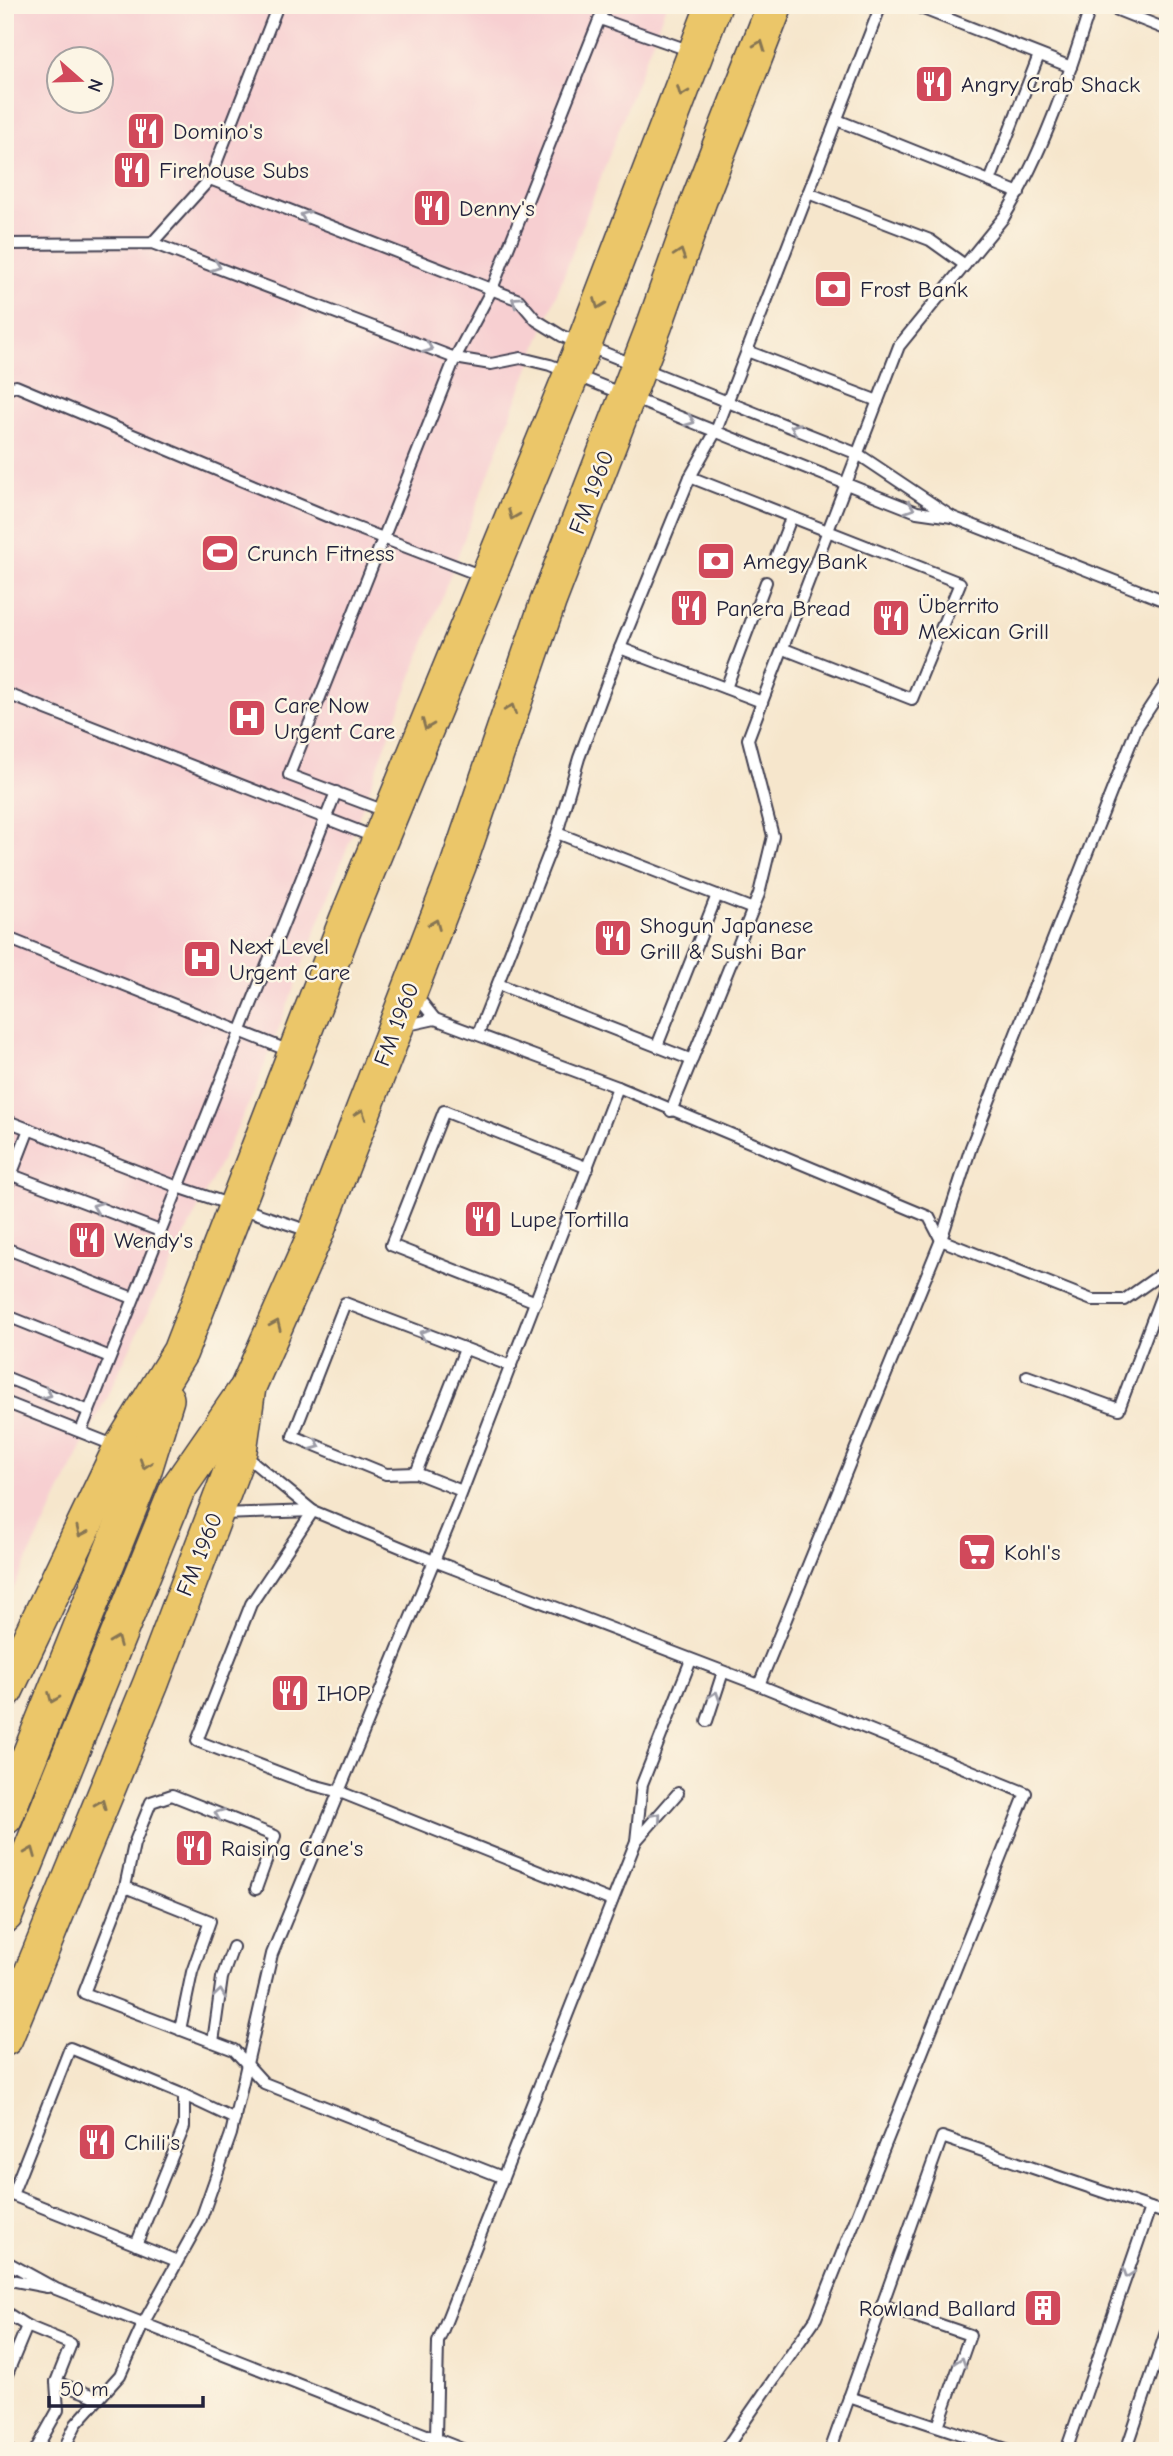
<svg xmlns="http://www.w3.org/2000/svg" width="1173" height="2456" font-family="'Comic Neue',sans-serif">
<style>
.built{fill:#f7cfd1;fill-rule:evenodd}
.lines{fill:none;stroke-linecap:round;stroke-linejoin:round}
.service-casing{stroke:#423f51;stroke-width:14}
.primary-casing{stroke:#423f51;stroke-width:38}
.service{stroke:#fff;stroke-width:10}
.primary{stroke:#ebc669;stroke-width:35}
.oneway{stroke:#867452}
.oneway2{stroke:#9c9ca7}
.labels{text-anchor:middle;stroke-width:5;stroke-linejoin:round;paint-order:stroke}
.poi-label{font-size:23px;fill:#22223b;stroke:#fcf5e5;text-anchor:start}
.street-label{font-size:23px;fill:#22223b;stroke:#fcf5e5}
</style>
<rect width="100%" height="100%" fill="#fcf5e5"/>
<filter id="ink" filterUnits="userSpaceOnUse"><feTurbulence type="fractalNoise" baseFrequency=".0143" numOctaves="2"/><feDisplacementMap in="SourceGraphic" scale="14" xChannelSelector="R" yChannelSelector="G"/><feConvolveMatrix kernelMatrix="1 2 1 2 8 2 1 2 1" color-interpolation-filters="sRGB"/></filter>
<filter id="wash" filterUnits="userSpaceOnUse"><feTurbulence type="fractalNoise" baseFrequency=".00686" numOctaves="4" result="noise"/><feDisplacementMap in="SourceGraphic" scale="28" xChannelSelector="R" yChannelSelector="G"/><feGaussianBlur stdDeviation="1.57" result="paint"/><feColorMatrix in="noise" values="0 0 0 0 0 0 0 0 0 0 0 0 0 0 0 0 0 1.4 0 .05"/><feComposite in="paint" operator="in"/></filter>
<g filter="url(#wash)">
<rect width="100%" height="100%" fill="#f6e6cc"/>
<path class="built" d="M5 5H666L255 1091 5 1606ZM60 60H102V102H60Z"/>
</g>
<g filter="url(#ink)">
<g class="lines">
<g class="service-casing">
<g id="service">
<path d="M913 5 1071 67"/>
<path d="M1105 5 1168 30"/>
<path d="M600 19 691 51"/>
<path d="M837 120 1019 193"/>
<path d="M210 179 278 5"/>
<path d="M990 181 1039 55"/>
<path d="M808 193 930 240 965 265"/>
<path d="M5 244 152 243 455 358 491 364 521 358 550 365 889 501 917 512 952 517 858 454 562 336 536 320 519 300 210 179 152 243"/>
<path d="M747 351 878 401"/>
<path d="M5 390 16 386 336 520 482 576"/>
<path d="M690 477 960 583 912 699 784 649"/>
<path d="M952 517 1168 602"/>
<path d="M776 557 791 518"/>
<path d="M620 648 762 702"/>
<path d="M726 688 766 582"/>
<path d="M5 693 374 837"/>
<path d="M385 811 289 775 455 358 492 289 605 5"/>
<path d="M557 833 753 909"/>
<path d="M5 937 292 1052"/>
<path d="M498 984 692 1060"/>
<path d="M416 995 435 1019 618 1087 929 1217 941 1240 1092 1300H1124L1168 1269"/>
<path d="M403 1026 435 1019"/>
<path d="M478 1034 557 833 579 758 620 648 690 477 716 431 881 5"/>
<path d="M657 1046 717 895"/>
<path d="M671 1111 759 894 773 836 748 739 762 702 899 346 1004 217C1044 152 1068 78 1091 5"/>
<path d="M5 1120 178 1187 312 1232"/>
<path d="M12 1175 160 1231"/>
<path d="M5 1191 29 1129"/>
<path d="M5 1248 133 1298"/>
<path d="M536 1302 391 1245 444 1111 588 1168"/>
<path d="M5 1315 110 1357"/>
<path d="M1027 1376 1119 1409 1168 1278"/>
<path d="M5 1377 89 1411"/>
<path d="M5 1402 116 1446"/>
<path d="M81 1431 336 792"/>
<path d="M416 1473 465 1349"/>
<path d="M462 1491 416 1473 386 1474 293 1436 345 1303 511 1366"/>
<path d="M222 1514 313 1511 242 1453"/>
<path d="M707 1721 723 1672"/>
<path d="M636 1841 678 1793"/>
<path d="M125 1887 134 1844 151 1802 172 1795 275 1836 256 1889"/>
<path d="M612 1901 340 1792 309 1784 197 1741 251 1604 313 1511 434 1561 759 1685 941 1240 971 1147 1137 727 1168 680"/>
<path d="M180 2030 192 1972 210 1921 125 1887 84 1993 234 2050 264 2083 502 2177"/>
<path d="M213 2042 222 1978 233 1947"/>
<path d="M184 2095 235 2119"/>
<path d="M136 2245 184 2127V2095L70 2048 12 2195 177 2261"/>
<path d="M5 2261 56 2289 467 2451"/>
<path d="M5 2279 47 2287"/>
<path d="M882 2305 970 2335 938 2426"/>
<path d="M5 2312 27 2326"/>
<path d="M5 2379 27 2326 71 2344 56 2382 99 2398"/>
<path d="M849 2397 1012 2451"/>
<path d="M5 2449 10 2451"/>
<path d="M35 2451 58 2410 56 2382"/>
<path d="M63 2451 76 2424 120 2375 144 2322 201 2219 231 2134 272 1954 455 1510 618 1087"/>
<path d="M430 2451 436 2437 438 2342 636 1841 642 1784 691 1660"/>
<path d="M724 2451 816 2318 1026 1793 759 1685"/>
<path d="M830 2451 942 2137 1168 2214"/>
<path d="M1062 2451 1067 2448 1150 2208"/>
<path d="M1126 2451 1168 2326"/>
</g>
</g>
<g class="primary-casing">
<g id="primary">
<path d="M5 1691 121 1448 180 1352 347 920 584 344 714 5"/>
<path d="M5 1817 143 1473 166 1399"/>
<path d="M5 1915 177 1490 244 1393"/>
<path d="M5 2038 151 1683 239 1451 248 1387 316 1233 458 866 548 602 655 324 699 200 775 5"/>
</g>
</g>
<use href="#service" class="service"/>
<use href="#primary" class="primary"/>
</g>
<defs><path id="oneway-chevron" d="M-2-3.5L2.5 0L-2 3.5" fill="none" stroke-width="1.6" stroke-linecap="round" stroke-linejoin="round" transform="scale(1.75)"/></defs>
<g class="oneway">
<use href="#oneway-chevron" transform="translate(760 45) rotate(-69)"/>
<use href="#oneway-chevron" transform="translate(682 92) rotate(111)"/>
<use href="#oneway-chevron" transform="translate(680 254) rotate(-71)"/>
<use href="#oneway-chevron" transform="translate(599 304) rotate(111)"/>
<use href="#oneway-chevron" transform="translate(513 515) rotate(112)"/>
<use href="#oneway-chevron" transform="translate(511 709) rotate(-71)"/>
<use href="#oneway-chevron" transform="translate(427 725) rotate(112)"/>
<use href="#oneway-chevron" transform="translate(435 924) rotate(-68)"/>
<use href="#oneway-chevron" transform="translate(361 1114) rotate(-69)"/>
<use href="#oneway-chevron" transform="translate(276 1325) rotate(-66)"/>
<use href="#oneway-chevron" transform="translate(145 1464) rotate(108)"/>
<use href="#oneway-chevron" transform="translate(81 1532) rotate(115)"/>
<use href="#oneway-chevron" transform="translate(116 1641) rotate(-68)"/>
<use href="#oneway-chevron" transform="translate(53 1698) rotate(112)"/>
<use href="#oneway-chevron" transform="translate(101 1804) rotate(-68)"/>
<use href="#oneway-chevron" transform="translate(31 1852) rotate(-68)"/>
</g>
<g class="oneway2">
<use href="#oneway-chevron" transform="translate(305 216) rotate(-159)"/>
<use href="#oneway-chevron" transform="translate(216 266) rotate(20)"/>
<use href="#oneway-chevron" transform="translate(516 301) rotate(-146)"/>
<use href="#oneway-chevron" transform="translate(428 348) rotate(21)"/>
<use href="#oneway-chevron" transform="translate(690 421) rotate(21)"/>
<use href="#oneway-chevron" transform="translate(795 428) rotate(-158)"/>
<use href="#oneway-chevron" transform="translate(910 508) rotate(19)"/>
<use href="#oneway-chevron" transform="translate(97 1207) rotate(-159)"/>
<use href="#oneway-chevron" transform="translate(424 1334) rotate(-159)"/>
<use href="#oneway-chevron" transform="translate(47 1394) rotate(22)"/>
<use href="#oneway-chevron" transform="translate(316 1445) rotate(22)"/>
<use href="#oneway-chevron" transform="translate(715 1696) rotate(-72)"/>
<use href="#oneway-chevron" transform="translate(219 1814) rotate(-158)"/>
<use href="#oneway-chevron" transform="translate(657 1817) rotate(-49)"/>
<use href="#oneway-chevron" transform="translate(220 1994) rotate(-82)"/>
<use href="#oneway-chevron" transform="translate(1128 2273) rotate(109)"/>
<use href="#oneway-chevron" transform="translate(961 2362) rotate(-71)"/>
</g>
</g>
<defs>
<g id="restaurant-square" transform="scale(2.0125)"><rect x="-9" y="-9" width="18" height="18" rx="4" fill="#d1495b" stroke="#fcf5e5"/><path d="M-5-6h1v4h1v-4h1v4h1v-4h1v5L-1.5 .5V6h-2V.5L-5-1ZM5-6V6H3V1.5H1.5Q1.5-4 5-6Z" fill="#fff"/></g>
<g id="bank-square" transform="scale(2.0125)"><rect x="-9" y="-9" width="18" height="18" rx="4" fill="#d1495b" stroke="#fcf5e5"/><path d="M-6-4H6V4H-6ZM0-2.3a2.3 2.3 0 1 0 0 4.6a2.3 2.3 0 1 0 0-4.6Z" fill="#fff"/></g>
<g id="stadium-square" transform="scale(2.0125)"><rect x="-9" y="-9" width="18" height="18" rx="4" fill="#d1495b" stroke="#fcf5e5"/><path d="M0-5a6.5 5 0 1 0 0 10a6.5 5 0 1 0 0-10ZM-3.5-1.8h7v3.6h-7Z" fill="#fff"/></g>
<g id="hospital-square" transform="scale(2.0125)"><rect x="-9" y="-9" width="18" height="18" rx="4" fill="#d1495b" stroke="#fcf5e5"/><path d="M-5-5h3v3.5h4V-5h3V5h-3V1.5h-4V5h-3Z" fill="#fff"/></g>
<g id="supermarket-square" transform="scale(2.0125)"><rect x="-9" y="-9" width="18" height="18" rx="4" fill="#d1495b" stroke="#fcf5e5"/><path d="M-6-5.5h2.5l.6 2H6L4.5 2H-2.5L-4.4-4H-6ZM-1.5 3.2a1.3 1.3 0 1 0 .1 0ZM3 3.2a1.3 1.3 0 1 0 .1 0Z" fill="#fff"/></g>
<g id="building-square" transform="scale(2.0125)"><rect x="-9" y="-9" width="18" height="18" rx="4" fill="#d1495b" stroke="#fcf5e5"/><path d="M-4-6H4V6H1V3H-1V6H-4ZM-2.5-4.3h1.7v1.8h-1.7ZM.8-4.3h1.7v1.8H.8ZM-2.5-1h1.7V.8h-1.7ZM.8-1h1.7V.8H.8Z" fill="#fff"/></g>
</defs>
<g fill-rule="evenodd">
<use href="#restaurant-square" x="934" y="84"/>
<use href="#restaurant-square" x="146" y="131"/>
<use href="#restaurant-square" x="132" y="170"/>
<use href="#restaurant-square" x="432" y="208"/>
<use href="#bank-square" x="833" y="289"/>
<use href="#stadium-square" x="220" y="553"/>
<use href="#bank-square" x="716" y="561"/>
<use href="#restaurant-square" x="689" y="608"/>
<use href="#restaurant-square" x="891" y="618"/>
<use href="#hospital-square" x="247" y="718"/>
<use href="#restaurant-square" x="613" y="938"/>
<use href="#hospital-square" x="202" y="959"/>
<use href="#restaurant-square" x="483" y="1219"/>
<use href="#restaurant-square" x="87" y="1240"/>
<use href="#supermarket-square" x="977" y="1552"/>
<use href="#restaurant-square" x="290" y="1693"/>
<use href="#restaurant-square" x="194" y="1848"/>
<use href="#restaurant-square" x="97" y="2142"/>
<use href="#building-square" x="1043" y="2308"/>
</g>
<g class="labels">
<g class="poi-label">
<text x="961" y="92">Angry Crab Shack</text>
<text x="173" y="139">Domino's</text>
<text x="159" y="178">Firehouse Subs</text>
<text x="459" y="216">Denny's</text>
<text x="860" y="297">Frost Bank</text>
<text x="247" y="561">Crunch Fitness</text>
<text x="743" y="569">Amegy Bank</text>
<text x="918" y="613">Überrito<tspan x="918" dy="26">Mexican Grill</tspan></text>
<text x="716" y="616">Panera Bread</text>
<text x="274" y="713">Care Now<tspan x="274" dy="26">Urgent Care</tspan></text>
<text x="640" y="933">Shogun Japanese<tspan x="640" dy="26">Grill &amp; Sushi Bar</tspan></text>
<text x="229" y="954">Next Level<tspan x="229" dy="26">Urgent Care</tspan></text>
<text x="510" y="1227">Lupe Tortilla</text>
<text x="114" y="1248">Wendy's</text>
<text x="1004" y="1560">Kohl's</text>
<text x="317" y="1701">IHOP</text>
<text x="221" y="1856">Raising Cane's</text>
<text x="124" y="2150">Chili's</text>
<text x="1016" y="2316" text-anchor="end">Rowland Ballard</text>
</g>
<g class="street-label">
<text transform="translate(591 492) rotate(-69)" y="8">FM 1960</text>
<text transform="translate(396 1024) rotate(-69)" y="8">FM 1960</text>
<text transform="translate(199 1554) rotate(-68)" y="8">FM 1960</text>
</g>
</g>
<rect width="1173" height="2456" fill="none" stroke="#fcf5e5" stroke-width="28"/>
<g transform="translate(80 80) rotate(110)"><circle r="33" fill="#fcf5e5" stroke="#a5a1a1" stroke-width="2"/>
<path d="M0-5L12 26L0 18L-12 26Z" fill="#d1495b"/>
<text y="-10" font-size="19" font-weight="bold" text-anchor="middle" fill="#22223b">N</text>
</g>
<path d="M49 2396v10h154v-10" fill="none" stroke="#22223b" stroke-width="3.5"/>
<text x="60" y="2396" font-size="21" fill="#22223b" stroke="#fcf5e5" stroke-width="5" paint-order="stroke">50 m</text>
</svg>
